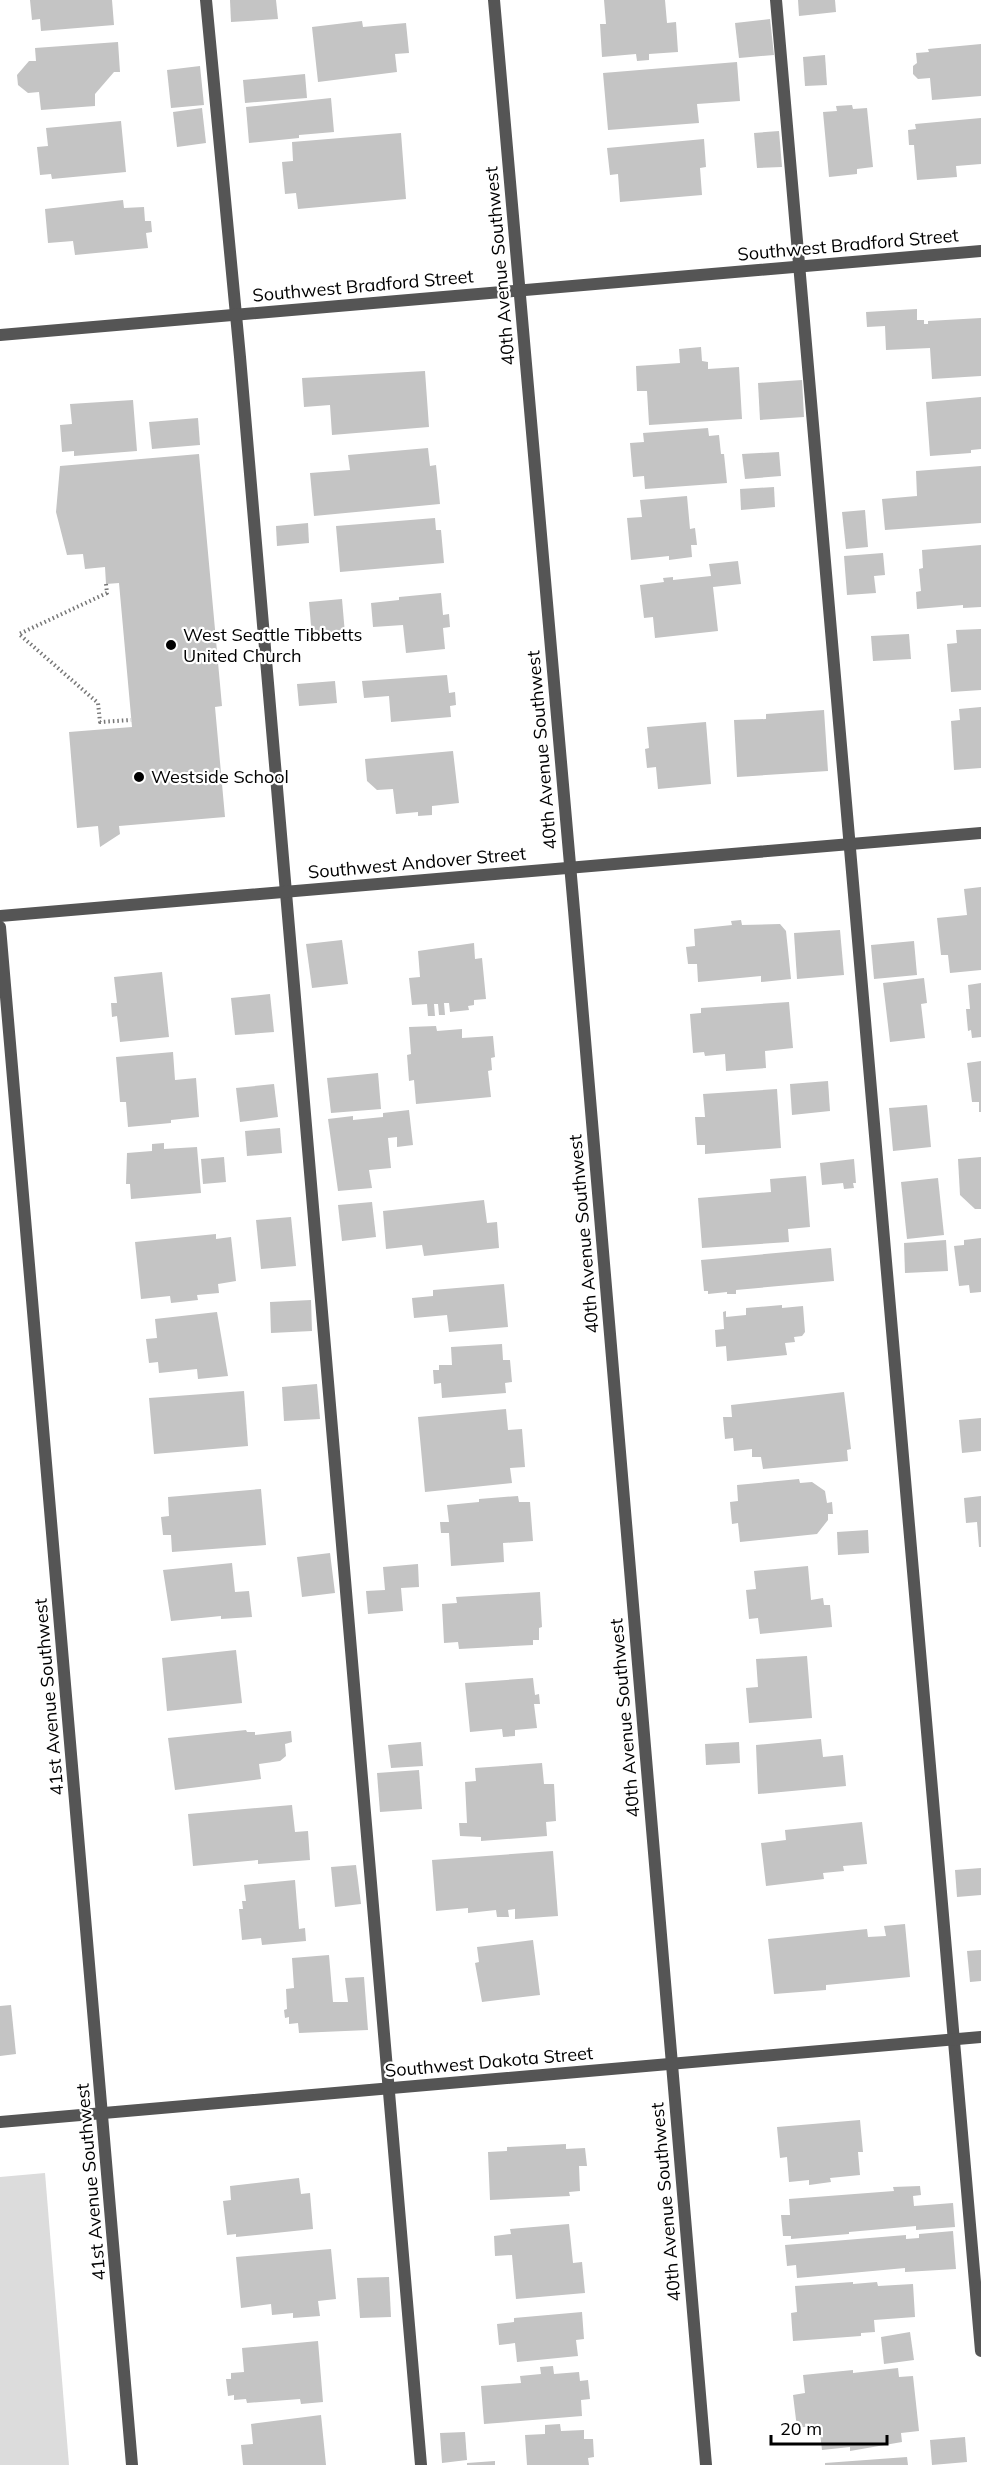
<svg xmlns="http://www.w3.org/2000/svg" width="981" height="2465" font-family="Mulish,sans-serif">
<style>
.green{fill:#dcdcdc}
.building{fill:#c4c4c4}
.lines{fill:none;stroke-linecap:round;stroke-linejoin:round}
.path{stroke:#777;stroke-width:4;stroke-dasharray:1.5 3;stroke-linecap:butt}
.service{stroke:#555;stroke-width:12}
.minor{stroke:#555;stroke-width:12}
.poi-dot{fill:#000;stroke:#fff;stroke-width:2}
.labels{text-anchor:middle;stroke-width:4.5;stroke-linejoin:round;paint-order:stroke}
.street-label{font-size:18px;fill:#000;stroke:#fff}
.poi-label{font-size:18px;fill:#000;stroke:#fff;text-anchor:start}
</style>
<rect width="100%" height="100%" fill="#fff"/>
<path class="green" d="M45 2173 69 2465H0V2177Z"/>
<g class="building">
<path d="M30 0H112L114 25 41 31 40 19 32 20Z"/>
<path d="M230 0H276L278 19 231 22Z"/>
<path d="M604 0H665L667 23 676 22 678 52 649 54V60L637 61 636 54 602 57 600 24H606Z"/>
<path d="M798 0H835L836 12 799 16Z"/>
<path d="M770 19 774 55 739 58 735 23Z"/>
<path d="M362 21 363 27 406 23 409 53 395 54 397 72 318 82 312 27Z"/>
<path d="M118 42 120 72H114L95 94V106L41 110 39 92 28 93 18 85 17 75 29 61H36L35 48Z"/>
<path d="M981 44V96L932 100 930 78 918 79 913 74V66L917 63 916 53 929 52 928 49Z"/>
<path d="M825 55 827 85 805 86 803 57Z"/>
<path d="M737 62 740 101 697 104 699 123 608 130 603 73Z"/>
<path d="M200 66 204 105 171 108 167 70Z"/>
<path d="M305 74 307 98 245 103 243 80Z"/>
<path d="M331 98 334 132 299 135V138L249 143 246 107Z"/>
<path d="M852 105 853 109 867 108 873 167 857 169V174L829 177 823 112 837 111 836 106Z"/>
<path d="M202 108 206 143 177 147 173 112Z"/>
<path d="M981 118V164L956 166 957 177 917 180 914 145H909L908 130 916 129 915 124Z"/>
<path d="M121 121 126 172 52 179 51 174 40 175 37 147 48 146 46 128Z"/>
<path d="M779 131 782 167 757 168 754 133Z"/>
<path d="M401 133 406 199 298 209 296 193 285 194 282 162 293 161 292 142Z"/>
<path d="M704 139 706 167 700 168 702 195 620 202 618 174 610 175 607 148Z"/>
<path d="M123 200 124 208 144 207 145 221H151L152 232 146 233 148 248 75 255 73 241 48 243 45 209Z"/>
<path d="M917 309V320H924V324H928V321L981 318V376L932 379 930 348 886 350 885 326 867 327 866 312Z"/>
<path d="M701 347 702 361 708 362V369L739 367 742 419 649 425 647 391H637L636 366 680 363 679 349Z"/>
<path d="M425 371 429 427 332 435 330 405 304 407 302 378Z"/>
<path d="M802 380 804 417 760 420 758 383Z"/>
<path d="M981 397V449L971 450V453L930 456 926 402Z"/>
<path d="M133 400 137 451 74 456V451L62 452 60 425 72 424 70 404Z"/>
<path d="M198 418 200 445 152 449 149 422Z"/>
<path d="M708 428 709 436 719 435 721 454H724L727 483 645 489 644 476 633 477 630 443 644 442 643 433Z"/>
<path d="M428 448 430 466 436 465 440 504 314 516 310 473 350 470 348 455Z"/>
<path d="M779 452 781 476 745 479 742 454Z"/>
<path d="M199 454 222 706 215 707 225 817 119 826 120 834 100 847 98 826 77 828 69 732 132 727 119 583 106 584 105 567 85 569 83 554 67 555 56 512 60 466Z"/>
<path d="M981 466V523L885 530 882 499 917 496 916 471Z"/>
<path d="M774 487 775 507 741 510 740 489Z"/>
<path d="M687 496 690 529 695 528 697 545H691L692 557 669 560V556L631 560 627 518 642 517 640 500Z"/>
<path d="M865 510 868 547 846 549 842 512Z"/>
<path d="M435 518 436 530H441L444 563 340 572 336 526Z"/>
<path d="M308 523 309 543 277 546 276 526Z"/>
<path d="M981 545V607L963 608V605L917 609 916 592 921 591 919 569 923 568 922 550Z"/>
<path d="M883 553 885 575 874 576 876 593 847 595 844 556Z"/>
<path d="M738 561 741 584 713 587 718 631 655 638 653 617 644 618 640 585 664 582 663 578 673 577V580L711 576 709 564Z"/>
<path d="M441 593 443 615 449 614 450 627 443 628 445 649 406 653 403 625 373 627 371 603 399 600V597Z"/>
<path d="M342 599 345 634 312 637 309 602Z"/>
<path d="M981 629V690L951 692 947 644 957 643 956 630Z"/>
<path d="M909 634 911 659 873 661 871 636Z"/>
<path d="M447 675 449 693 455 692 456 705 450 706 451 717 391 722 389 696 364 698 362 681Z"/>
<path d="M335 681 337 703 299 706 297 684Z"/>
<path d="M981 707V768L954 770 951 721 960 720 959 709Z"/>
<path d="M824 710 828 771 737 777 734 720 766 719V714Z"/>
<path d="M706 722 711 784 658 789 656 767 647 768 645 749 649 748 647 727Z"/>
<path d="M453 751 459 803 432 806V815L418 816V812L396 814 393 789 377 790 367 781 365 759Z"/>
<path d="M981 887V970L950 973 948 955H941L937 918 967 915 964 889Z"/>
<path d="M741 920 742 925 780 924 786 931 791 979 761 982V976L698 982 697 964H688L686 947 695 946 694 929 732 925 731 921Z"/>
<path d="M840 930 844 975 797 979 794 933Z"/>
<path d="M342 940 348 984 312 988 306 944Z"/>
<path d="M914 941 917 975 874 979 871 945Z"/>
<path d="M474 943 475 959 482 958 486 999 474 1000V1005L468 1006 469 1010 450 1012 449 1003H444L445 1015H439L438 1004H434L435 1016H428L427 1004 412 1005 409 978 420 977 418 951Z"/>
<path d="M162 972 169 1037 120 1042 117 1016 112 1017 111 1003H117L114 977Z"/>
<path d="M924 978 927 1003 921 1004 925 1038 890 1042 883 983Z"/>
<path d="M981 983V1037L972 1038 971 1030 968 1031 966 1009H970L968 985Z"/>
<path d="M270 994 274 1032 235 1035 231 998Z"/>
<path d="M789 1002 793 1048 765 1051 766 1068 726 1071 725 1054 705 1056 704 1052 693 1053 690 1014 701 1013V1008Z"/>
<path d="M436 1026 437 1031 462 1029V1038L493 1036 495 1057 491 1058 492 1070 488 1071 491 1097 416 1104 414 1080 409 1081 407 1055 411 1054 409 1027Z"/>
<path d="M173 1052 175 1080 196 1078 199 1117 171 1120V1123L128 1127 126 1102H120L116 1057Z"/>
<path d="M981 1061V1112H979V1102H972L967 1063Z"/>
<path d="M378 1073 381 1109 331 1113 327 1078Z"/>
<path d="M828 1081 830 1111 792 1115 790 1084Z"/>
<path d="M274 1084 278 1117 240 1122 236 1088Z"/>
<path d="M777 1089 781 1148 705 1154V1145H697L695 1117H705L703 1094Z"/>
<path d="M927 1105 931 1147 893 1151 889 1108Z"/>
<path d="M409 1110 413 1145 397 1147V1137L388 1138 391 1168 369 1170 372 1188 338 1191 328 1119 353 1116V1120L383 1117V1113Z"/>
<path d="M280 1128 282 1153 247 1156 245 1131Z"/>
<path d="M164 1143V1149L197 1147 201 1193 131 1199 130 1184H126L127 1153 152 1151V1144Z"/>
<path d="M224 1157 226 1182 203 1184 201 1159Z"/>
<path d="M981 1157V1209H975L960 1195 958 1159Z"/>
<path d="M854 1159 856 1183H853L854 1188 844 1189 843 1183 822 1185 820 1163Z"/>
<path d="M806 1176 810 1227 788 1229 789 1242 702 1248 698 1198 771 1192 770 1179Z"/>
<path d="M938 1178 944 1235 907 1239 901 1182Z"/>
<path d="M484 1200 487 1223 497 1222 499 1248 424 1256 422 1245 386 1249 383 1211Z"/>
<path d="M372 1202 376 1237 342 1241 338 1205Z"/>
<path d="M291 1217 296 1266 261 1269 256 1220Z"/>
<path d="M216 1234V1239L231 1237 236 1281 218 1284 219 1293 197 1295 198 1300 171 1303 170 1296 141 1299 135 1242Z"/>
<path d="M981 1238V1292L970 1293 969 1285 959 1286 954 1246 964 1245V1240Z"/>
<path d="M946 1240 948 1271 905 1273 904 1243Z"/>
<path d="M831 1248 834 1281 736 1290V1294H727V1292L708 1294V1291H704L701 1260Z"/>
<path d="M504 1284 508 1327 449 1332 447 1315 414 1318 412 1298 433 1296V1290Z"/>
<path d="M311 1300 312 1331 271 1333 270 1302Z"/>
<path d="M782 1305V1308L803 1306 805 1332 802 1336 794 1337 795 1342 785 1343 787 1355 727 1361 726 1346 716 1347 715 1330 724 1329 723 1312 726 1311V1317L746 1315V1308Z"/>
<path d="M217 1312 228 1376 198 1379 197 1369 159 1373 158 1362 149 1363 146 1339 157 1338 155 1319Z"/>
<path d="M502 1344 503 1360H510L512 1382 505 1383 506 1393 442 1398 441 1383 434 1384 433 1370H439V1365H452L451 1347Z"/>
<path d="M317 1384 320 1419 284 1421 282 1387Z"/>
<path d="M244 1391 248 1446 154 1454 149 1398Z"/>
<path d="M844 1392 851 1449 847 1450 848 1461 763 1469 761 1457H752V1449L734 1451 733 1438 725 1439 723 1417H732L731 1405Z"/>
<path d="M506 1409 508 1430 522 1429 525 1467 510 1468 512 1483 425 1492 418 1417Z"/>
<path d="M981 1418V1451L962 1453 959 1420Z"/>
<path d="M799 1479 800 1483 812 1482 825 1491 827 1503 832 1502 833 1514H828V1520L817 1534 740 1542 738 1523 732 1524 730 1502 738 1501 737 1485Z"/>
<path d="M261 1489 266 1545 172 1552 171 1535H163L161 1517 169 1516 168 1497Z"/>
<path d="M518 1496 519 1502H530L533 1541 503 1543 504 1562 451 1566 449 1533H441L440 1522H449L447 1505 479 1502V1499Z"/>
<path d="M981 1496V1547H979L977 1522 966 1523 964 1498Z"/>
<path d="M868 1530 869 1553 838 1555 837 1532Z"/>
<path d="M330 1553 335 1593 302 1597 297 1557Z"/>
<path d="M232 1563 235 1592 249 1591 252 1617 221 1619V1616L171 1621 163 1570Z"/>
<path d="M418 1564 419 1587 401 1588 403 1611 368 1614 366 1591 385 1590 383 1567Z"/>
<path d="M808 1566 811 1600 823 1598 824 1605H830L832 1627 760 1634 758 1618 749 1619 746 1590 756 1589 754 1571Z"/>
<path d="M540 1592 542 1627 539 1628V1640H533V1645L459 1649 458 1642 444 1643 442 1604 457 1603 456 1597Z"/>
<path d="M236 1650 242 1703 167 1711 162 1658Z"/>
<path d="M807 1656 812 1718 749 1723 746 1688 758 1687 756 1659Z"/>
<path d="M533 1678 535 1695 539 1694 540 1704H534L537 1728 515 1730V1736L503 1737 502 1729 470 1732 465 1683Z"/>
<path d="M246 1730 247 1732H255V1735L291 1731 292 1742 285 1744 286 1756 280 1761 259 1764 261 1779 175 1790 168 1738Z"/>
<path d="M821 1739 823 1757 843 1755 846 1786 758 1794 756 1745Z"/>
<path d="M421 1742 423 1766 391 1768 388 1745Z"/>
<path d="M739 1742 740 1763 706 1765 705 1744Z"/>
<path d="M542 1763 544 1784H554L556 1821 546 1822 547 1836 481 1841V1837L460 1836 459 1823H467L465 1782 476 1781 475 1768Z"/>
<path d="M419 1770 422 1809 380 1812 377 1773Z"/>
<path d="M292 1805 295 1832 308 1831 310 1860 258 1864V1860L193 1866 188 1814Z"/>
<path d="M862 1822 867 1864 843 1866 844 1871 823 1873 824 1879 766 1886 761 1843 786 1840 785 1830Z"/>
<path d="M553 1851 558 1916 515 1919V1909L508 1910 509 1917H497L496 1910 468 1913V1908L436 1911 432 1860Z"/>
<path d="M356 1865 361 1904 335 1907 331 1867Z"/>
<path d="M981 1868V1895L957 1897 955 1870Z"/>
<path d="M295 1880 299 1929 305 1928 306 1941 262 1945 261 1938 242 1940 239 1909H243L242 1901H246L244 1885Z"/>
<path d="M905 1924 910 1977 826 1985V1990L774 1994 768 1939 867 1929 868 1937 886 1936 884 1926Z"/>
<path d="M533 1940 540 1995 482 2002 475 1963 479 1962 477 1947Z"/>
<path d="M981 1950V1981L970 1982 967 1951Z"/>
<path d="M329 1955 333 2002H348L345 1978 364 1977 368 2030 299 2033 298 2023 289 2024V2017L285 2018 284 2010 287 2009 286 1989 294 1988 292 1958Z"/>
<path d="M11 2005 16 2054 0 2056V2006Z"/>
<path d="M860 2120 863 2152H858L860 2175 830 2178 831 2182 809 2185V2180L789 2182 787 2157 780 2158 777 2127Z"/>
<path d="M566 2144V2149L585 2148 587 2166H579L580 2191 569 2192 570 2196 490 2200 488 2152 507 2151V2147Z"/>
<path d="M299 2178 301 2194 310 2193 313 2229 236 2237V2234L227 2235 223 2201 231 2200 230 2186Z"/>
<path d="M920 2186 921 2195 913 2196 914 2206 953 2203 955 2227 916 2230V2226L849 2232V2234L791 2239V2236H783L781 2215H790L789 2199 894 2191 893 2187Z"/>
<path d="M569 2224 573 2263 582 2262 585 2293 516 2299 512 2255 495 2256 494 2236 511 2234 510 2229Z"/>
<path d="M953 2231 956 2269 905 2272V2268L797 2278 796 2265 787 2266 785 2245 906 2235V2239L919 2238V2234Z"/>
<path d="M331 2249 336 2299 318 2301 320 2316 293 2318V2313L272 2315 271 2304 241 2308 236 2257Z"/>
<path d="M389 2277 391 2317 360 2318 357 2278Z"/>
<path d="M853 2282V2284L877 2282 878 2286 913 2284 915 2317 874 2320 875 2332 861 2333V2336L793 2341 791 2313 797 2312 795 2286Z"/>
<path d="M582 2312 584 2339 576 2340 578 2356 517 2362 515 2343 499 2345 497 2324 514 2322V2318Z"/>
<path d="M910 2332 914 2360 884 2364 881 2337Z"/>
<path d="M318 2341 323 2402 301 2404 300 2399 247 2403 246 2399 234 2400V2395L228 2396 226 2379H231V2373L244 2372 242 2348Z"/>
<path d="M553 2366 554 2374 579 2372 580 2381 588 2380 590 2399 581 2400 582 2416 484 2424 481 2386 521 2383 520 2376 541 2374 540 2367Z"/>
<path d="M898 2368 899 2377 913 2376 919 2431 901 2433 902 2442 850 2451V2447L822 2450 819 2425 797 2428 793 2395 805 2393 803 2375 853 2370V2373Z"/>
<path d="M321 2415 326 2465H243L241 2445 253 2444 251 2424Z"/>
<path d="M560 2424 561 2431 584 2430V2439H593L594 2457 588 2458 589 2465H527L525 2435 545 2434V2425Z"/>
<path d="M465 2432 467 2460 442 2463 440 2433Z"/>
<path d="M965 2437 967 2462 932 2465 930 2440Z"/>
<path d="M907 2457 908 2465H825V2463Z"/>
<path d="M495 2461V2465H467V2463Z"/>
</g>
<g class="lines">
<path class="path" d="M106 584 107 593 19 634 98 703 100 722 131 720"/>
<g class="service">
<path d="M206 0 240 357 421 2465"/>
<path d="M776 0 981 2351"/>
</g>
<g class="minor">
<path d="M494 0 574 910 706 2465"/>
<path d="M0 335 981 251"/>
<path d="M0 916 981 833"/>
<path d="M0 927 132 2465"/>
<path d="M0 2122 981 2037"/>
</g>
</g>
<g class="poi-dot">
<circle cx="171" cy="645" r="6"/>
<circle cx="139" cy="777" r="6"/>
</g>
<g class="labels">
<g class="street-label">
<text transform="translate(848 245) rotate(-5)" y="6">Southwest Bradford Street</text>
<text transform="translate(500 266) rotate(-95)" y="6">40th Avenue Southwest</text>
<text transform="translate(363 286) rotate(-5)" y="6">Southwest Bradford Street</text>
<text transform="translate(542 750) rotate(-95)" y="6">40th Avenue Southwest</text>
<text transform="translate(417 863) rotate(-5)" y="6">Southwest Andover Street</text>
<text transform="translate(584 1234) rotate(-95)" y="6">40th Avenue Southwest</text>
<text transform="translate(49 1697) rotate(-95)" y="6">41st Avenue Southwest</text>
<text transform="translate(625 1718) rotate(-95)" y="6">40th Avenue Southwest</text>
<text transform="translate(489 2062) rotate(-5)" y="6">Southwest Dakota Street</text>
<text transform="translate(91 2182) rotate(-95)" y="6">41st Avenue Southwest</text>
<text transform="translate(666 2202) rotate(-95)" y="6">40th Avenue Southwest</text>
</g>
<g class="poi-label">
<text x="183" y="641">West Seattle Tibbetts<tspan x="183" dy="21">United Church</tspan></text>
<text x="151" y="783">Westside School</text>
</g>
</g>
<path d="M771 2435v9h116v-9" fill="none" stroke="#000000" stroke-width="3"/>
<text x="780" y="2435" font-size="18" fill="#000000" stroke="#ffffff" stroke-width="4.5" paint-order="stroke">20 m</text>
</svg>
